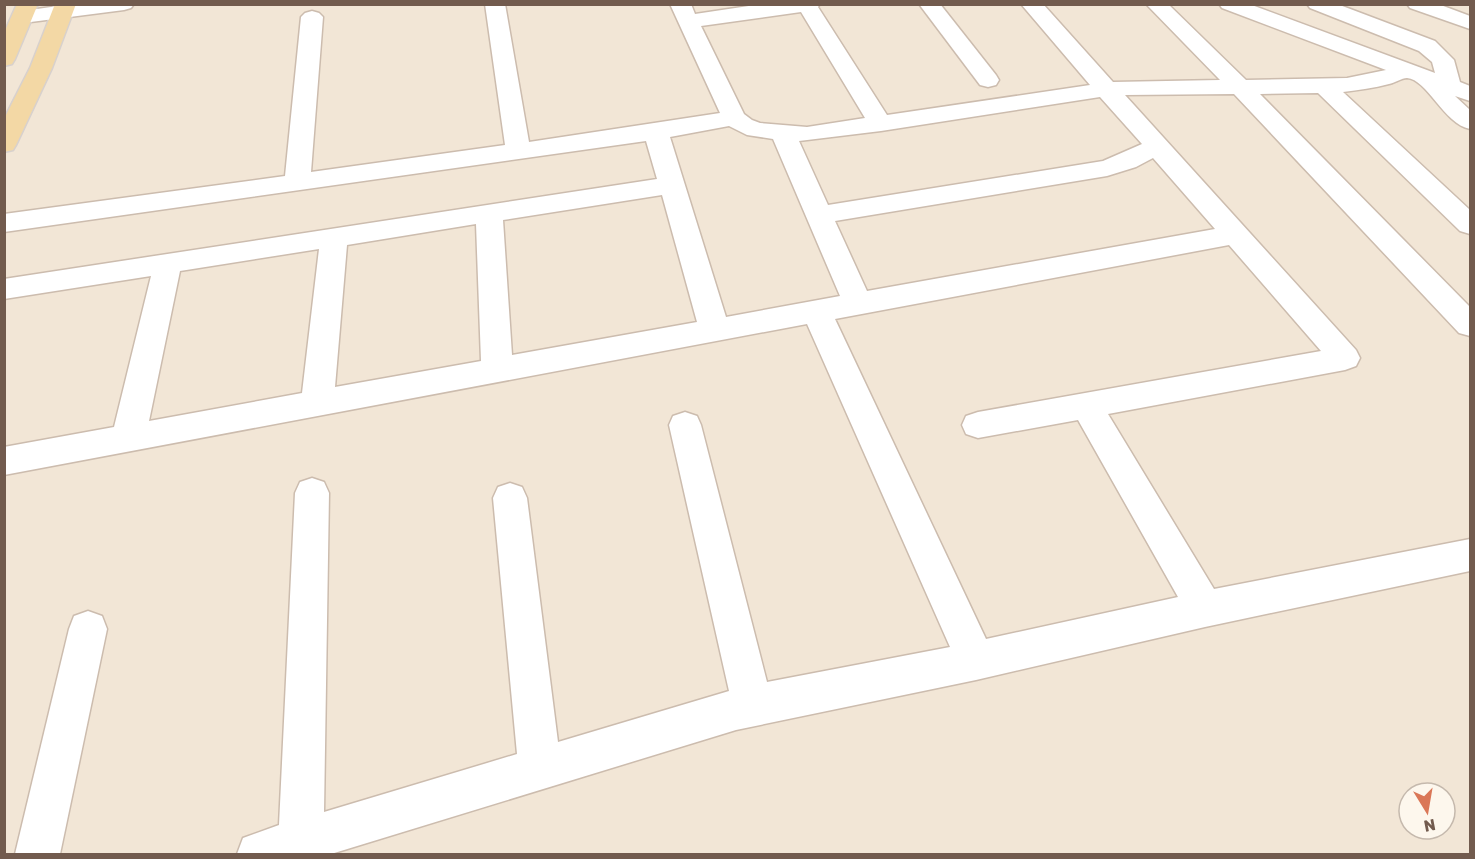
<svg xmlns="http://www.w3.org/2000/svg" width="1475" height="859" font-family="Rubik,sans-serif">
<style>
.residential{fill:#f2e6d6;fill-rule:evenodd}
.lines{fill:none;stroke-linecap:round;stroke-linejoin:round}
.minor-casing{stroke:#ccbcae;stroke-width:3}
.major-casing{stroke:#d8d1cd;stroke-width:3}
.minor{fill:#fff;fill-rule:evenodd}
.major{fill:#f3d8a5;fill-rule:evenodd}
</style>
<rect width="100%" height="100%" fill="#faf3e7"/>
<path class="residential" d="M5 5H1470V854H5ZM1409 793H1445V829H1409Z"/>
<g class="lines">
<g class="minor-casing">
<g id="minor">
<path d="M72 4H134L131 8 124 10 23 23 16 21 12 17 16 13 23 11Z"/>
<path d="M485 4H505L529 142 720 113 670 4H691L695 14 762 4H820L818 7 887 115 1090 85 1021 4H1043L1113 82 1220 80 1146 4H1168L1246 80 1347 78 1386 70 1222 8 1219 4H1249L1435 73 1432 62 1419 51 1310 8 1307 4H1337L1435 41 1454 60 1460 82 1470 86V101L1455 96 1470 110V129C1444 124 1427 79 1407 78 1402 78 1394 83 1389 84 1374 88 1359 90 1343 92L1470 210V234L1460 231 1318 93 1260 94 1470 307V336L1459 333 1234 94 1125 95 1356 350 1360 358 1356 366 1345 370 1108 414 1214 589 1470 539V571L1205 627 976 680 736 730 331 854H237L243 838 279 825 295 493 300 482 312 478 324 482 329 493 324 812 517 754 493 498 498 487 510 483 522 487 527 498 558 742 729 691 669 425 673 416 685 412 697 416 701 425 767 682 950 647 807 324 4 475V447L114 427 151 276 4 299V279L657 179 646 141 4 232V214L285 176 301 17 305 13 312 11 319 13 323 17 311 172 505 145ZM801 12 865 118 807 127 760 123 752 120 744 114 701 26ZM1100 97 1142 144 1103 161 828 205 799 141 881 131ZM729 126 747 135 773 139 840 296 726 317 670 137ZM1153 158 1215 229 867 291 835 221 1107 176 1136 167ZM662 195 697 322 512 355 503 220ZM476 224 481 361 335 387 347 245ZM1229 245 1321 351 978 412 966 416 962 425 966 434 978 438 1078 420 1178 597 986 639 835 319ZM319 249 302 393 149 421 180 271Z"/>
<path d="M919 4H940L996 75 999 80 996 85 988 87 980 85Z"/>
<path d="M1407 4H1438L1470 16V29L1410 8Z"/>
<path d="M88 611 102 616 107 629 60 854H15L69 629 74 616Z"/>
</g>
</g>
<g class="major-casing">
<g id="major">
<path d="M17 4H38L15 59 12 64 4 66V33Z"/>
<path d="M55 4H76L52 68 16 145 13 150 4 152V119L30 68Z"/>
</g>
</g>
<use href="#minor" class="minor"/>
<use href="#major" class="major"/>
</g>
<rect width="1475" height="859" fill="none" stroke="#725b4e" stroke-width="12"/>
<g transform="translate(1427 811) rotate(169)"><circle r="28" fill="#fdf7ed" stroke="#c5b9ad" stroke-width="1.5"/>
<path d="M0-4.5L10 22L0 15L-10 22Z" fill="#da7757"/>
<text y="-9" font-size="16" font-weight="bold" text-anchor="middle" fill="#725b4e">N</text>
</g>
</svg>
